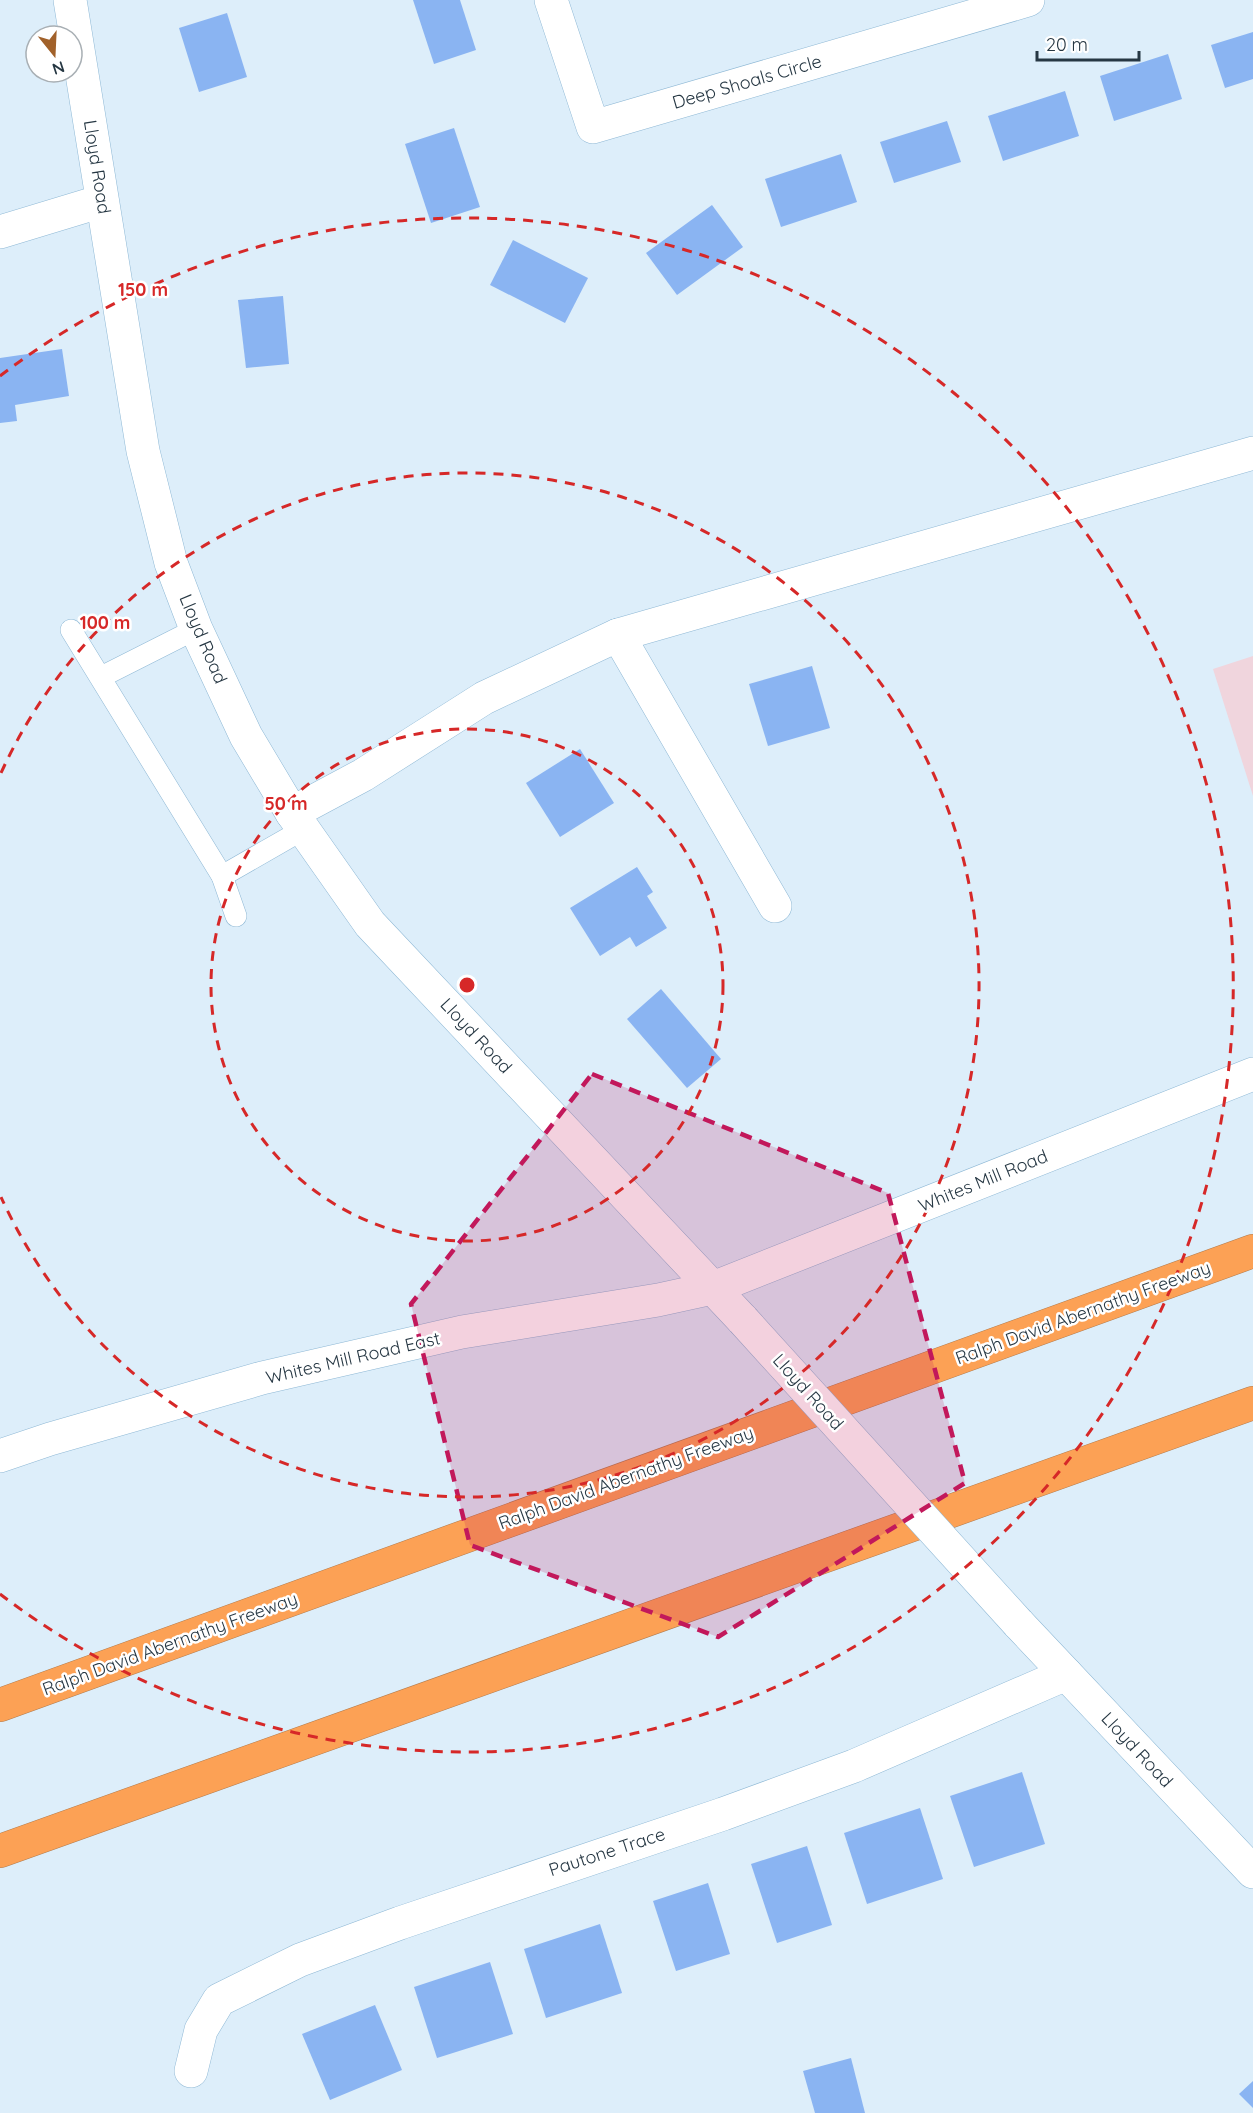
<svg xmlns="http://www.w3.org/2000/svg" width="1253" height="2113" font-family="Quicksand,sans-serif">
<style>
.green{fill:#f0d5dd}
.building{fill:#8ab4f2}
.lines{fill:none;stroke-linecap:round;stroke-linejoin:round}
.service-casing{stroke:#8eb8d5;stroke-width:22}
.minor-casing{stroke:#8eb8d5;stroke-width:34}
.tertiary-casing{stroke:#8eb8d5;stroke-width:34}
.motorway-casing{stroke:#b17c4f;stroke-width:34}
.service{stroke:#fff;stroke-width:21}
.minor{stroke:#fff;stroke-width:33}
.tertiary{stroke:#fff;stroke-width:33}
.motorway{stroke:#fca155;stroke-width:33}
.tertiary-bridge-casing{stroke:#8eb8d5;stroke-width:34;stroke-linecap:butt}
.tertiary-bridge{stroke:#fff;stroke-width:33}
.marked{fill:#c2185b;fill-opacity:0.2;stroke:#c2185b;stroke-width:4.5;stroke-dasharray:12 8;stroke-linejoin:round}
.ring{fill:none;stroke:#d62828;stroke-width:3;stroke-dasharray:10 8}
.labels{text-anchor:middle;stroke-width:5;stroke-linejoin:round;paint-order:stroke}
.street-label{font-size:18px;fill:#263743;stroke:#fff}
.centre{fill:#d62828;stroke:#fff;stroke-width:3}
.ring-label{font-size:18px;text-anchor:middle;font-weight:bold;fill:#d62828;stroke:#fff;stroke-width:5;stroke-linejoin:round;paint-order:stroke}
</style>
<rect width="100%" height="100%" fill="#ddeefa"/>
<path class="green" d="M1253 656V796L1213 669Z"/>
<g class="building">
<path d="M413 0H460L476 50 434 64Z"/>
<path d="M227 13 247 77 199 92 179 28Z"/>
<path d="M1253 32V79L1225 88 1211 45Z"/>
<path d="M1168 54 1182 99 1114 121 1100 76Z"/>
<path d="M1065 91 1079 136 1003 161 988 116Z"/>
<path d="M947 121 961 162 894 183 880 142Z"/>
<path d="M454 128 480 207 431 223 405 144Z"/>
<path d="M841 154 857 202 781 227 765 179Z"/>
<path d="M712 205 743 247 677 295 646 253Z"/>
<path d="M513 240 588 278 565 323 490 285Z"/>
<path d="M283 296 289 364 246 368 238 300Z"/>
<path d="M62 349 69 396 15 405 17 421 0 423V358Z"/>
<path d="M812 666 830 728 768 746 749 684Z"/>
<path d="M580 749 614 803 560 837 526 783Z"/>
<path d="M637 867 653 892 647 896 667 928 636 947 630 937 600 956 570 908Z"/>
<path d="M661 989 721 1059 687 1088 627 1019Z"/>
<path d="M1022 1772 1045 1844 974 1867 950 1796Z"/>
<path d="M920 1808 943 1879 867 1904 844 1833Z"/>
<path d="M807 1846 832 1925 777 1943 751 1864Z"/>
<path d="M708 1883 730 1954 676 1971 653 1901Z"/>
<path d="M600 1924 622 1993 546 2018 524 1949Z"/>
<path d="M490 1962 513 2034 437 2058 414 1987Z"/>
<path d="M375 2005 402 2070 330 2100 302 2034Z"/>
<path d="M851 2058 865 2113H815L803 2071Z"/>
<path d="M1253 2081V2108L1239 2094Z"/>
</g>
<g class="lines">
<g class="service-casing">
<g id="service">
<path d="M71 630 222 876 236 916"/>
<path d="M101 677 196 629"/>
<path d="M222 876 304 829"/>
</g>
</g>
<g class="minor-casing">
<g id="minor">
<path d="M551 0 593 127 1028 0"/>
<path d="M0 232 102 201"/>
<path d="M618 635 775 906"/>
<path d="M292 813 363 775 484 698 618 635 1253 453"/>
<path d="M191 2071 201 2030 219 2000 300 1960 400 1923 723 1814 854 1766 1066 1674"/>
</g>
</g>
<g class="tertiary-casing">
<g id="tertiary">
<path d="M70 0 143 451 171 563 196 629 246 736 292 813 370 924 743 1320"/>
<path d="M0 1456 50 1439 262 1378 462 1332 658 1300 713 1288 1253 1074"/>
<path d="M1018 1623 1253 1872"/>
</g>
</g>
<g class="motorway-casing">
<g id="motorway">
<path d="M0 1705 1253 1251"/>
<path d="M0 1851 1253 1403"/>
</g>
</g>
<use href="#service" class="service"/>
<use href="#minor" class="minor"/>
<use href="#tertiary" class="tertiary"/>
<use href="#motorway" class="motorway"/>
<g class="tertiary-bridge-casing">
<path id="tertiary-bridge" d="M743 1320 1018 1623"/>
</g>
<use href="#tertiary-bridge" class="tertiary-bridge"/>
</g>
<path class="marked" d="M592 1074 888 1193 965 1483 718 1637 470 1545 411 1304Z"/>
<g class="ring">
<circle cx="467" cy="985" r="256"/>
<path d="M1 773A512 512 0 1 1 1 1197"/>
<path d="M0 376A767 767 0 1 1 0 1594"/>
</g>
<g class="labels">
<g class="street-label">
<text transform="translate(747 82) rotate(-16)" y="6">Deep Shoals Circle</text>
<text transform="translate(97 167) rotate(81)" y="6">Lloyd Road</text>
<text transform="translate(203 639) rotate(67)" y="6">Lloyd Road</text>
<text transform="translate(476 1036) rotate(47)" y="6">Lloyd Road</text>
<text transform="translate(983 1181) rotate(-22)" y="6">Whites Mill Road</text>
<text transform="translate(1083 1313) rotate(-20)" y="6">Ralph David Abernathy Freeway</text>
<text transform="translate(353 1358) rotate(-13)" y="6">Whites Mill Road East</text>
<text transform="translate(808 1392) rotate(48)" y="6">Lloyd Road</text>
<text transform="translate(626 1478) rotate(-20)" y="6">Ralph David Abernathy Freeway</text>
<text transform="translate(170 1644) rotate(-20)" y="6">Ralph David Abernathy Freeway</text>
<text transform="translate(1137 1750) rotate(47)" y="6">Lloyd Road</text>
<text transform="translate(607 1852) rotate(-18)" y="6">Pautone Trace</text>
</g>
</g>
<circle cx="467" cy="985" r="9" class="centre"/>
<g class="ring-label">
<text x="143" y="296">150 m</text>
<text x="105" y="629">100 m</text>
<text x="286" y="810">50 m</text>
</g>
<g transform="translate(54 54) rotate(162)"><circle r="28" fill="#ffffff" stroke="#a8afb4" stroke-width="1.5"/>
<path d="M0-4.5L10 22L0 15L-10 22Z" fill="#a1612a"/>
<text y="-9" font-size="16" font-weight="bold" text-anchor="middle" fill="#263743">N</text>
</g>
<path d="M1037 51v9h102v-9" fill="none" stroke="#263743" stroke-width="3"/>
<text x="1046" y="51" font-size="18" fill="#263743" stroke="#ffffff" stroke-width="4.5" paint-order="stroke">20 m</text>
</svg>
